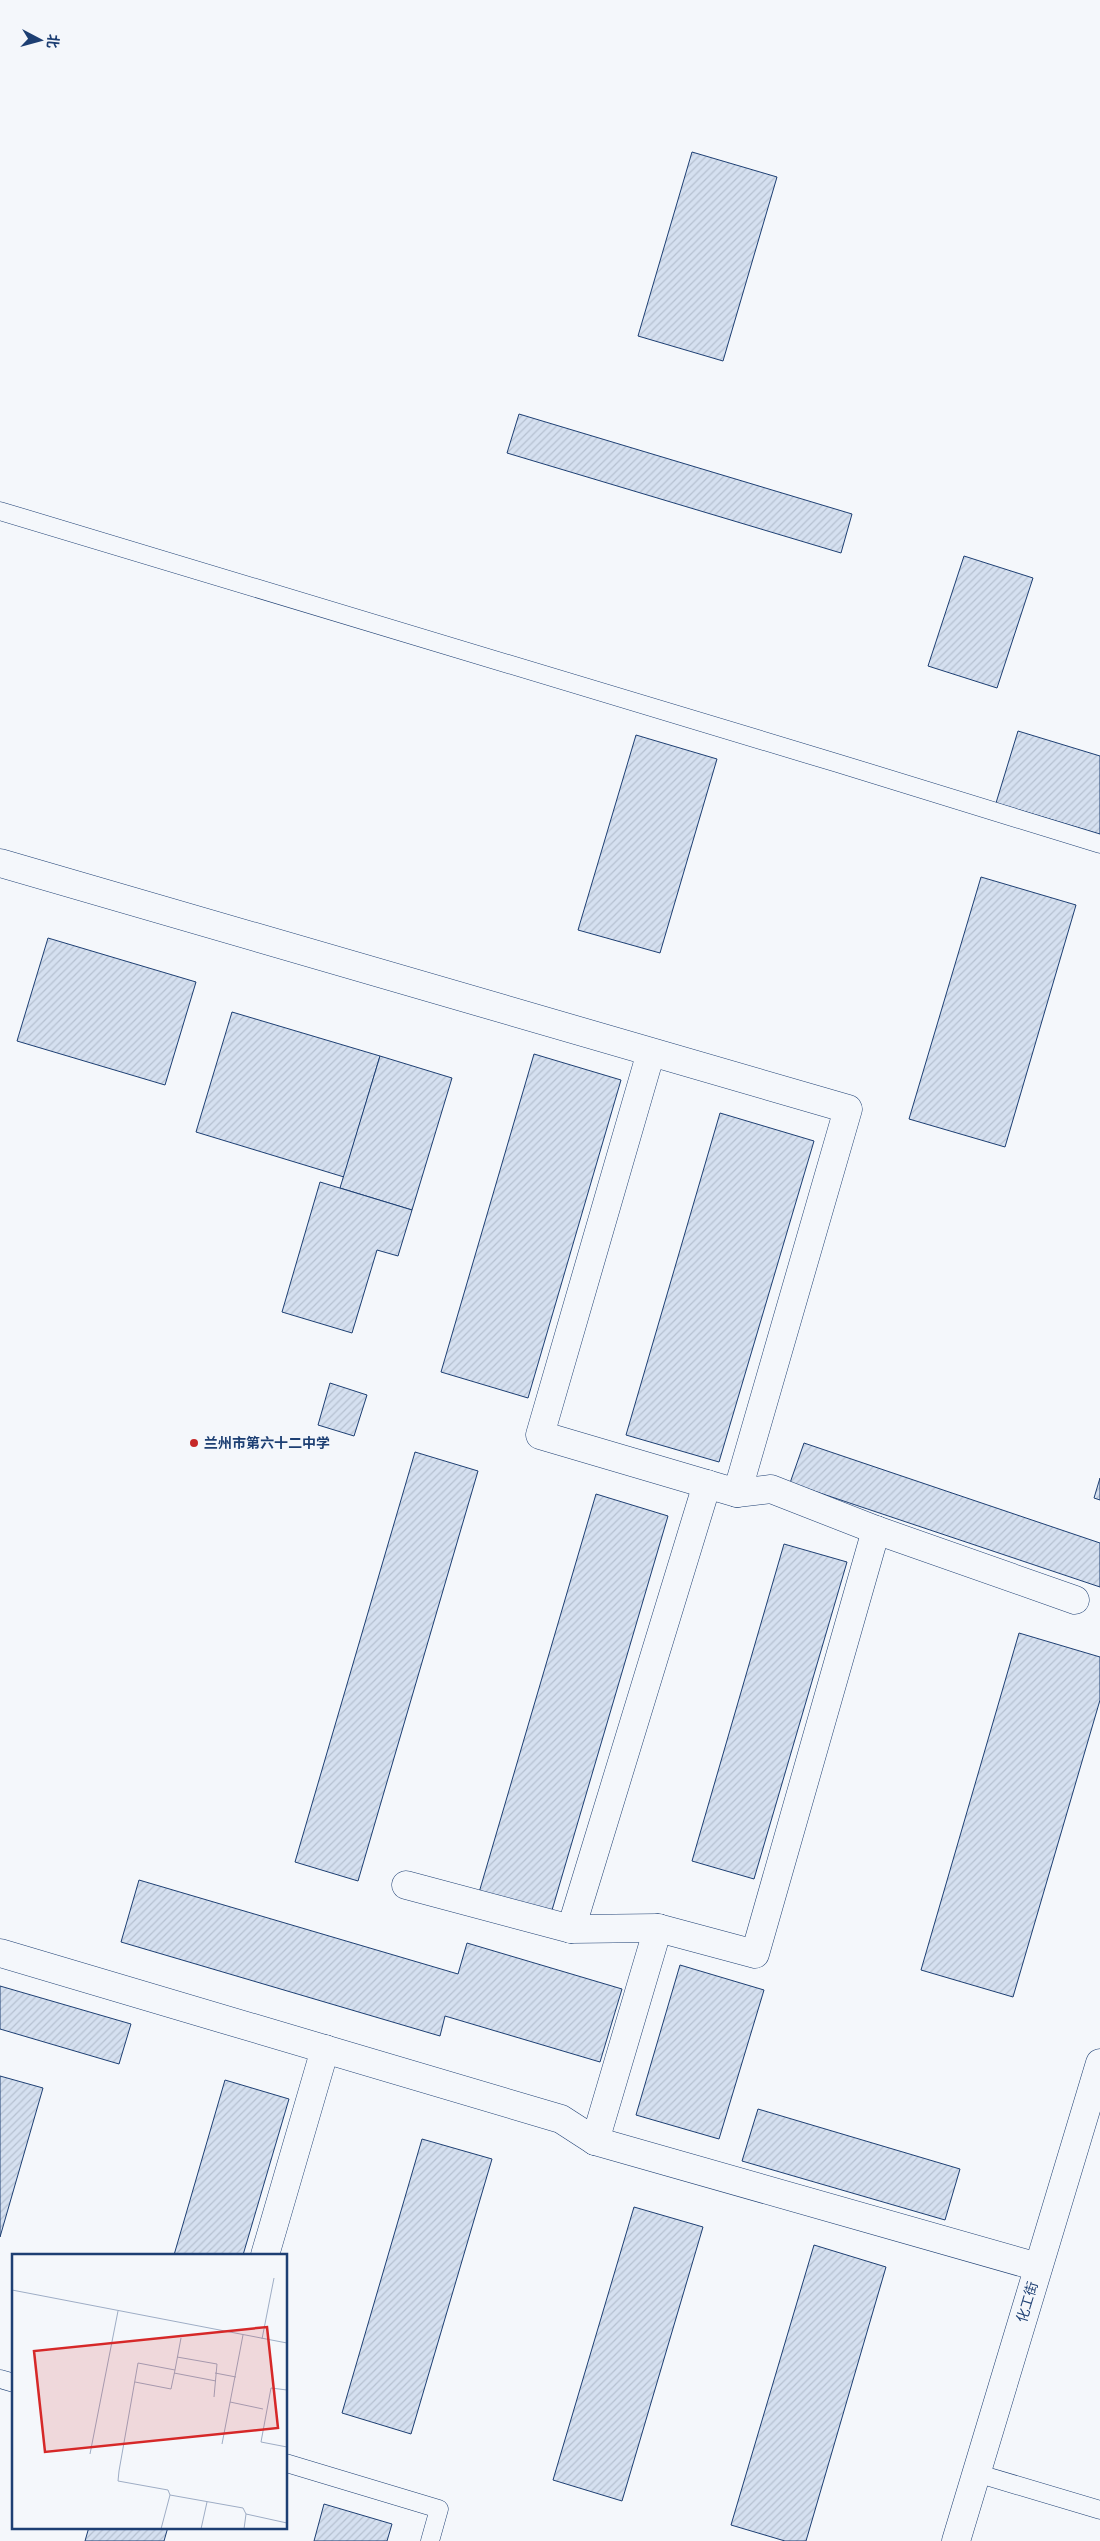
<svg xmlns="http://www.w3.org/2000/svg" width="1100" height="2541" font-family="Cabin,'Noto Sans SC',sans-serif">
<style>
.building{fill:url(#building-hatch);stroke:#1d3f73}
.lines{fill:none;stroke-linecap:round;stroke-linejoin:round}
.service-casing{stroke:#1d3f73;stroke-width:19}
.minor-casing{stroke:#1d3f73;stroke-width:29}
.tertiary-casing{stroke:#1d3f73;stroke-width:29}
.service{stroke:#f4f7fb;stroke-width:18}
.minor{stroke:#f4f7fb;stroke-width:28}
.tertiary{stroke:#f4f7fb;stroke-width:28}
.poi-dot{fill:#c62828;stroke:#f4f7fb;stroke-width:2}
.labels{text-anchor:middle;stroke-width:4;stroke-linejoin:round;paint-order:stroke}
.poi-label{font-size:14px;font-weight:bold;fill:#1d3f73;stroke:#f4f7fb;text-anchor:start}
.street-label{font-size:14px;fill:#1d3f73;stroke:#f4f7fb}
.inset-road{fill:none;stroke:#9eadc5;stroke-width:1}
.view{fill:#d62828;fill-opacity:0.15;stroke:#d62828;stroke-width:2.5}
.inset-edge{fill:none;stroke:#1d3f73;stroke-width:2.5}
</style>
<defs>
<pattern id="building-hatch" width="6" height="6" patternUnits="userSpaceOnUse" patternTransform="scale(1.25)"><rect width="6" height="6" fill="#d5e0f0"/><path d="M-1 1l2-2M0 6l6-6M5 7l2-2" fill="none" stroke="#b6c1d1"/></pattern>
</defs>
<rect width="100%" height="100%" fill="#f4f7fb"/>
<g class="building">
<path d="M692 152 777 177 723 361 638 336Z"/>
<path d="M519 414 852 514 841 553 507 453Z"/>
<path d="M964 556 1033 578 997 688 928 666Z"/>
<path d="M1018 731 1100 756V834L996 803Z"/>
<path d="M636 735 717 759 660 953 578 930Z"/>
<path d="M981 877 1076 905 1005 1147 909 1119Z"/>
<path d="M48 938 196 982 165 1085 17 1041Z"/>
<path d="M232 1012 380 1056 344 1177 196 1132Z"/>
<path d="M534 1054 621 1080 528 1398 441 1372Z"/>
<path d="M380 1056 452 1078 412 1210 340 1188Z"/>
<path d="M720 1113 814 1141 719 1462 626 1435Z"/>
<path d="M320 1182 412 1210 398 1256 377 1250 352 1333 282 1312Z"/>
<path d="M330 1383 367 1395 354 1436 318 1425Z"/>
<path d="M804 1443 1100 1543V1587L790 1483Z"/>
<path d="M415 1452 478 1471 358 1881 295 1862Z"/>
<path d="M1100 1478V1500L1094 1498Z"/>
<path d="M596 1494 668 1516 550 1917 478 1896Z"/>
<path d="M784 1544 847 1562 754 1879 692 1861Z"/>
<path d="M1019 1633 1100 1657V1700L1013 1997 921 1970Z"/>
<path d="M139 1880 458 1974 467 1943 622 1989 600 2062 445 2016 440 2036 121 1942Z"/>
<path d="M680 1965 764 1990 719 2139 636 2115Z"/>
<path d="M0 1986 131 2024 119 2064 0 2029Z"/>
<path d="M0 2076 43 2088 0 2237Z"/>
<path d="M225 2080 289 2099 243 2255H174Z"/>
<path d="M758 2109 960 2169 945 2220 742 2161Z"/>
<path d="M422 2139 492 2159 411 2434 342 2413Z"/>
<path d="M634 2207 703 2227 622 2501 553 2480Z"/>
<path d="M814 2245 886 2267 806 2541H785L731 2525Z"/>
<path d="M324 2504 392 2524 387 2541H314Z"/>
<path d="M89 2527H168L164 2541H85Z"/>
</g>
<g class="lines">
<g class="service-casing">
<g id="service">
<path d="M0 511 837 763 1100 844"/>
<path d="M0 2379 14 2383"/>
<path d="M286 2463 439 2509 430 2541"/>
<path d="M976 2473 1100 2510"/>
</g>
</g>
<g class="minor-casing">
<g id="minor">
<path d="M0 863 848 1109 737 1493 540 1435 651 1052"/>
<path d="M737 1493 771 1489 876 1530 1075 1600"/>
<path d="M406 1885 571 1929 658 1928 755 1954 876 1530"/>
<path d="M571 1929 707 1484"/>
<path d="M0 1953 561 2119 595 2141 1038 2267"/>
<path d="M595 2141 658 1928"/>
<path d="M265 2255 325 2049"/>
</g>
</g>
<g class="tertiary-casing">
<path id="tertiary" d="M956 2541 1100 2063"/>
</g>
<use href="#service" class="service"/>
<use href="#minor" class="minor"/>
<use href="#tertiary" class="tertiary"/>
</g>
<circle class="poi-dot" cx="194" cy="1443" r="5"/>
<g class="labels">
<g class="poi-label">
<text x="204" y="1448">兰州市第六十二中学</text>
</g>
<g class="street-label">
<text transform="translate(1027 2302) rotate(-73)" y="5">化工街</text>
</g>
</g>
<g transform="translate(12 2254)">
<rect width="275" height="275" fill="#f4f7fb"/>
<path class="inset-road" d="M0 36 275 89M250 85 262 24M165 103 205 110 202 143M163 116 169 84M162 119 204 127M203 119 224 123M123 128 159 135 163 116 126 109 107 217 106 227 156 236 158 241 231 254 234 260 232 275M275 136 259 134 249 188 275 193M218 148 251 155M210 190 231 81M78 200 106 57M234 260 275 269M149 275 158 241M189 275 195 248"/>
<path class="view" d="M255 73 266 174 33 198 22 97Z"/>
<rect width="275" height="275" class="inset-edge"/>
</g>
<g transform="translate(40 40) rotate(96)" stroke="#f4f7fb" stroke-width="4" paint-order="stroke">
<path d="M0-4L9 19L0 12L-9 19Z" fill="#1d3f73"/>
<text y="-8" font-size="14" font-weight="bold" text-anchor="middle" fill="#1d3f73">北</text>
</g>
</svg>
